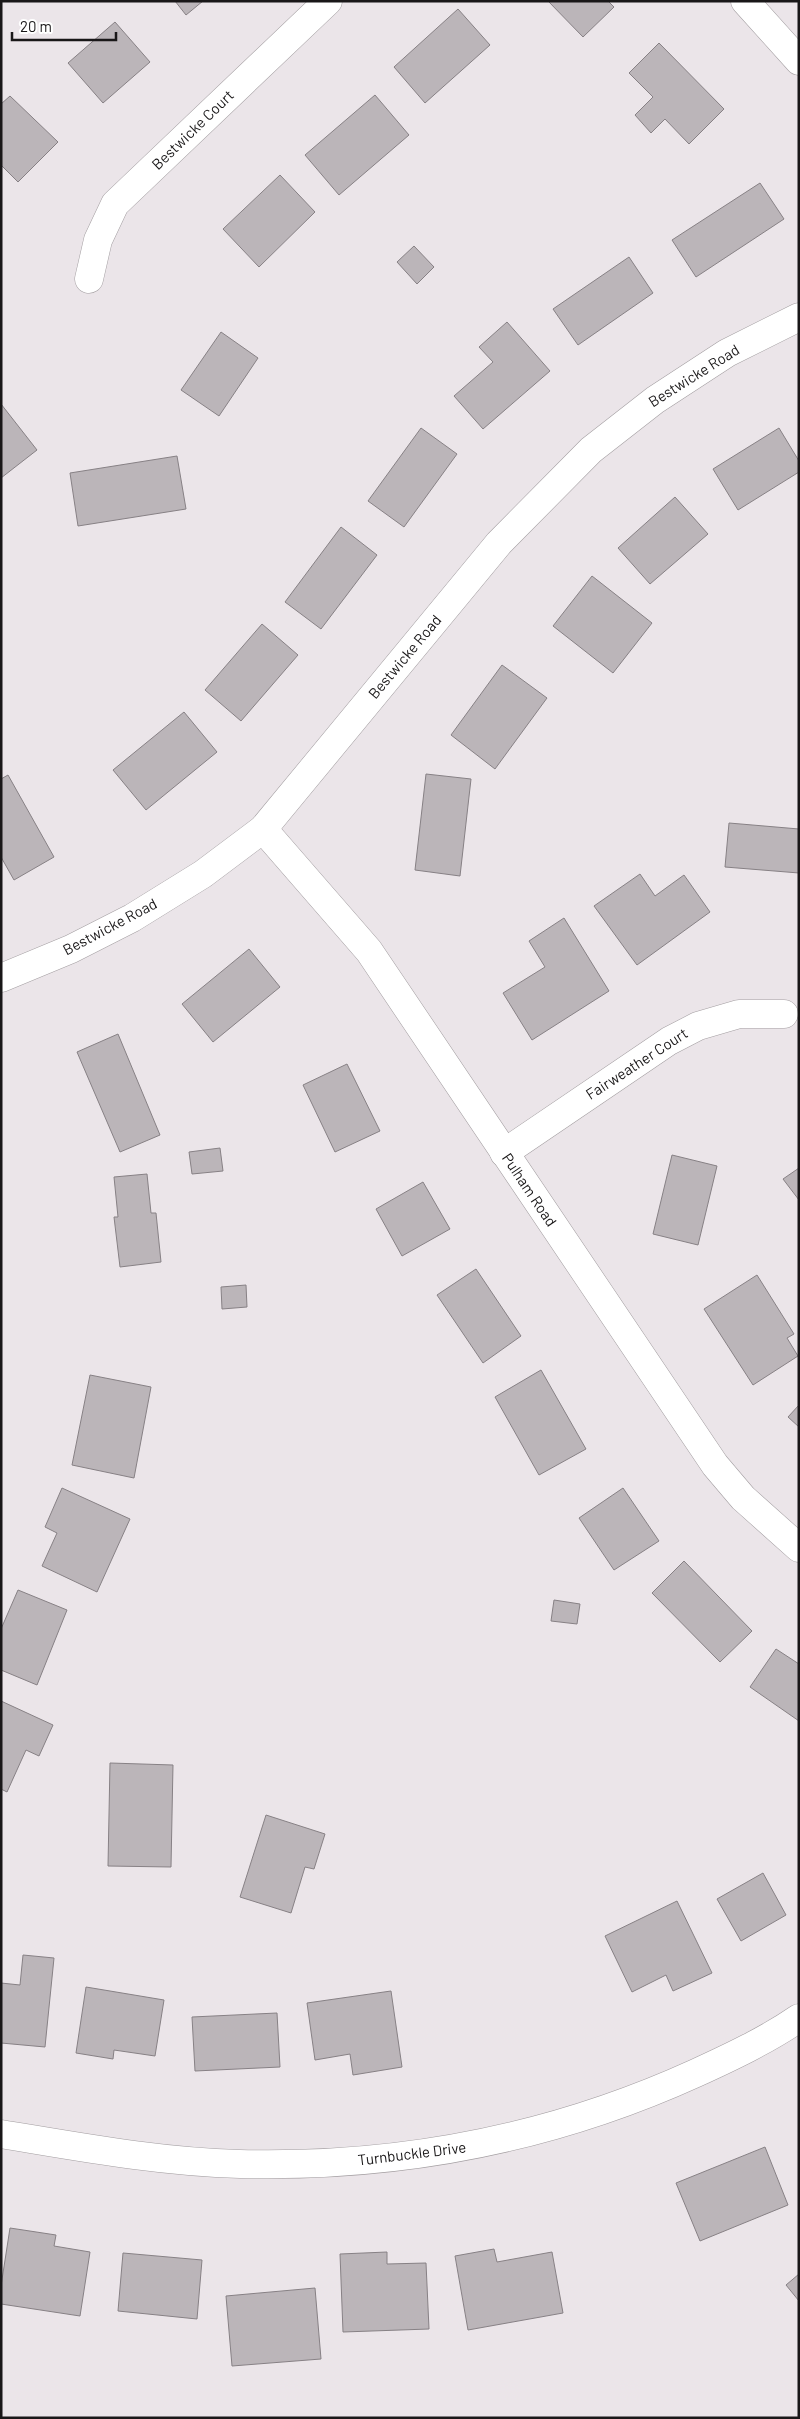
<svg xmlns="http://www.w3.org/2000/svg" width="800" height="2419" font-family="Barlow,sans-serif">
<style>
.building{fill:#bbb5b9;stroke:#878185}
.lines{fill:none;stroke-linecap:round;stroke-linejoin:round}
.minor-casing{stroke:#a39ea1;stroke-width:29}
.minor{stroke:#fff;stroke-width:28}
.labels{text-anchor:middle;stroke-width:5;stroke-linejoin:round;paint-order:stroke}
.street-label{font-size:15px;fill:#191718;stroke:#fff}
</style>
<rect width="100%" height="100%" fill="#ebe5e9"/>
<g class="building">
<path d="M175 1H203L186 15Z"/>
<path d="M548 1H608L614 7 583 37Z"/>
<path d="M458 9 490 45 425 103 394 67Z"/>
<path d="M115 22 150 62 103 103 68 63Z"/>
<path d="M659 43 724 109 689 144 665 119 651 133 635 115 653 97 629 73Z"/>
<path d="M375 95 409 135 339 195 305 155Z"/>
<path d="M10 96 58 142 18 182 1 165V104Z"/>
<path d="M280 175 315 212 259 267 223 229Z"/>
<path d="M760 183 784 219 696 277 672 240Z"/>
<path d="M414 246 434 267 417 284 397 262Z"/>
<path d="M629 257 653 293 578 345 553 309Z"/>
<path d="M507 322 550 371 483 429 454 396 493 362 479 347Z"/>
<path d="M221 332 258 358 219 416 181 390Z"/>
<path d="M1 404 37 450 1 478Z"/>
<path d="M421 428 457 454 404 527 368 501Z"/>
<path d="M779 428 799 461V472L738 510 713 469Z"/>
<path d="M177 456 186 509 78 526 70 473Z"/>
<path d="M675 497 708 534 650 584 618 548Z"/>
<path d="M341 527 377 555 321 629 285 602Z"/>
<path d="M592 576 652 623 613 673 553 626Z"/>
<path d="M262 624 298 655 241 721 205 690Z"/>
<path d="M502 665 547 698 495 769 451 735Z"/>
<path d="M184 712 217 752 146 810 113 770Z"/>
<path d="M426 774 471 779 460 876 415 870Z"/>
<path d="M8 775 54 857 14 880 1 857V779Z"/>
<path d="M729 823 799 829V873L725 867Z"/>
<path d="M640 874 655 896 684 875 710 912 637 965 594 906Z"/>
<path d="M564 918 609 991 532 1040 503 993 545 967 529 941Z"/>
<path d="M249 949 280 987 213 1042 182 1004Z"/>
<path d="M118 1034 160 1135 120 1152 77 1052Z"/>
<path d="M347 1064 380 1131 335 1152 303 1085Z"/>
<path d="M220 1148 223 1171 192 1174 189 1152Z"/>
<path d="M672 1155 717 1166 698 1245 653 1234Z"/>
<path d="M799 1168V1200L783 1179Z"/>
<path d="M147 1174 151 1213H156L161 1262 120 1267 114 1217H118L114 1177Z"/>
<path d="M423 1182 450 1229 402 1256 376 1209Z"/>
<path d="M476 1269 521 1336 483 1363 437 1295Z"/>
<path d="M757 1275 794 1334 787 1338 798 1356 753 1385 704 1309Z"/>
<path d="M246 1285 247 1307 222 1309 221 1287Z"/>
<path d="M541 1370 586 1449 539 1475 495 1397Z"/>
<path d="M90 1375 151 1387 134 1478 72 1465Z"/>
<path d="M799 1405V1427L788 1417Z"/>
<path d="M62 1488 130 1519 97 1592 42 1566 57 1533 45 1527Z"/>
<path d="M623 1488 659 1541 614 1570 579 1518Z"/>
<path d="M684 1561 752 1631 720 1662 652 1593Z"/>
<path d="M18 1590 67 1610 37 1685 1 1670V1629Z"/>
<path d="M554 1600 580 1604 577 1624 551 1621Z"/>
<path d="M776 1649 799 1664V1721L750 1687Z"/>
<path d="M1 1701 53 1725 39 1756 26 1750 7 1792 1 1789Z"/>
<path d="M110 1763 173 1765 171 1867 108 1866Z"/>
<path d="M266 1815 325 1834 314 1869 305 1867 291 1913 240 1897Z"/>
<path d="M763 1873 786 1915 741 1941 717 1899Z"/>
<path d="M677 1901 712 1973 673 1991 666 1975 632 1992 605 1936Z"/>
<path d="M23 1955 54 1958 45 2047 1 2043V1983L20 1985Z"/>
<path d="M86 1987 164 2000 155 2056 114 2050 113 2059 76 2053Z"/>
<path d="M391 1991 402 2067 353 2075 350 2054 315 2060 307 2003Z"/>
<path d="M277 2013 280 2067 195 2071 192 2017Z"/>
<path d="M765 2147 788 2205 700 2241 676 2183Z"/>
<path d="M10 2228 56 2235 54 2246 90 2252 80 2316 1 2304V2286Z"/>
<path d="M494 2249 497 2262 552 2252 563 2313 468 2330 455 2256Z"/>
<path d="M387 2252V2264L426 2263 429 2329 343 2332 340 2254Z"/>
<path d="M123 2253 202 2260 197 2319 118 2311Z"/>
<path d="M799 2274V2301L786 2285Z"/>
<path d="M315 2288 321 2359 232 2366 226 2296Z"/>
</g>
<g class="lines">
<g class="minor-casing">
<g id="minor">
<path d="M745 1 799 61"/>
<path d="M89 279 98 240 115 204 328 1"/>
<path d="M263 829 369 951 715 1465 743 1498 799 1548"/>
<path d="M1 978 71 949 132 918 203 874 263 829 499 543 591 450 655 400 727 353 799 317"/>
<path d="M504 1153 669 1041 698 1026 739 1014H784"/>
<path d="M1 2134C80 2147 160 2162 240 2164 400 2168 551 2139 696 2073 731 2057 767 2040 799 2018"/>
</g>
</g>
<use href="#minor" class="minor"/>
</g>
<g class="labels">
<g class="street-label">
<text transform="translate(193 130) rotate(-44)" y="5">Bestwicke Court</text>
<text transform="translate(694 376) rotate(-32)" y="5">Bestwicke Road</text>
<text transform="translate(405 657) rotate(-50)" y="5">Bestwicke Road</text>
<text transform="translate(110 927) rotate(-28)" y="5">Bestwicke Road</text>
<text transform="translate(637 1064) rotate(-33)" y="5">Fairweather Court</text>
<text transform="translate(529 1190) rotate(56)" y="5">Pulham Road</text>
<text transform="translate(412 2154) rotate(-7)" y="5">Turnbuckle Drive</text>
</g>
</g>
<rect width="800" height="2419" fill="none" stroke="#191718" stroke-width="5"/>
<path d="M12 32v8h104v-8" fill="none" stroke="#191718" stroke-width="2.5"/>
<text x="20" y="32" font-size="15" fill="#191718" stroke="#ffffff" stroke-width="4" paint-order="stroke">20 m</text>
</svg>
